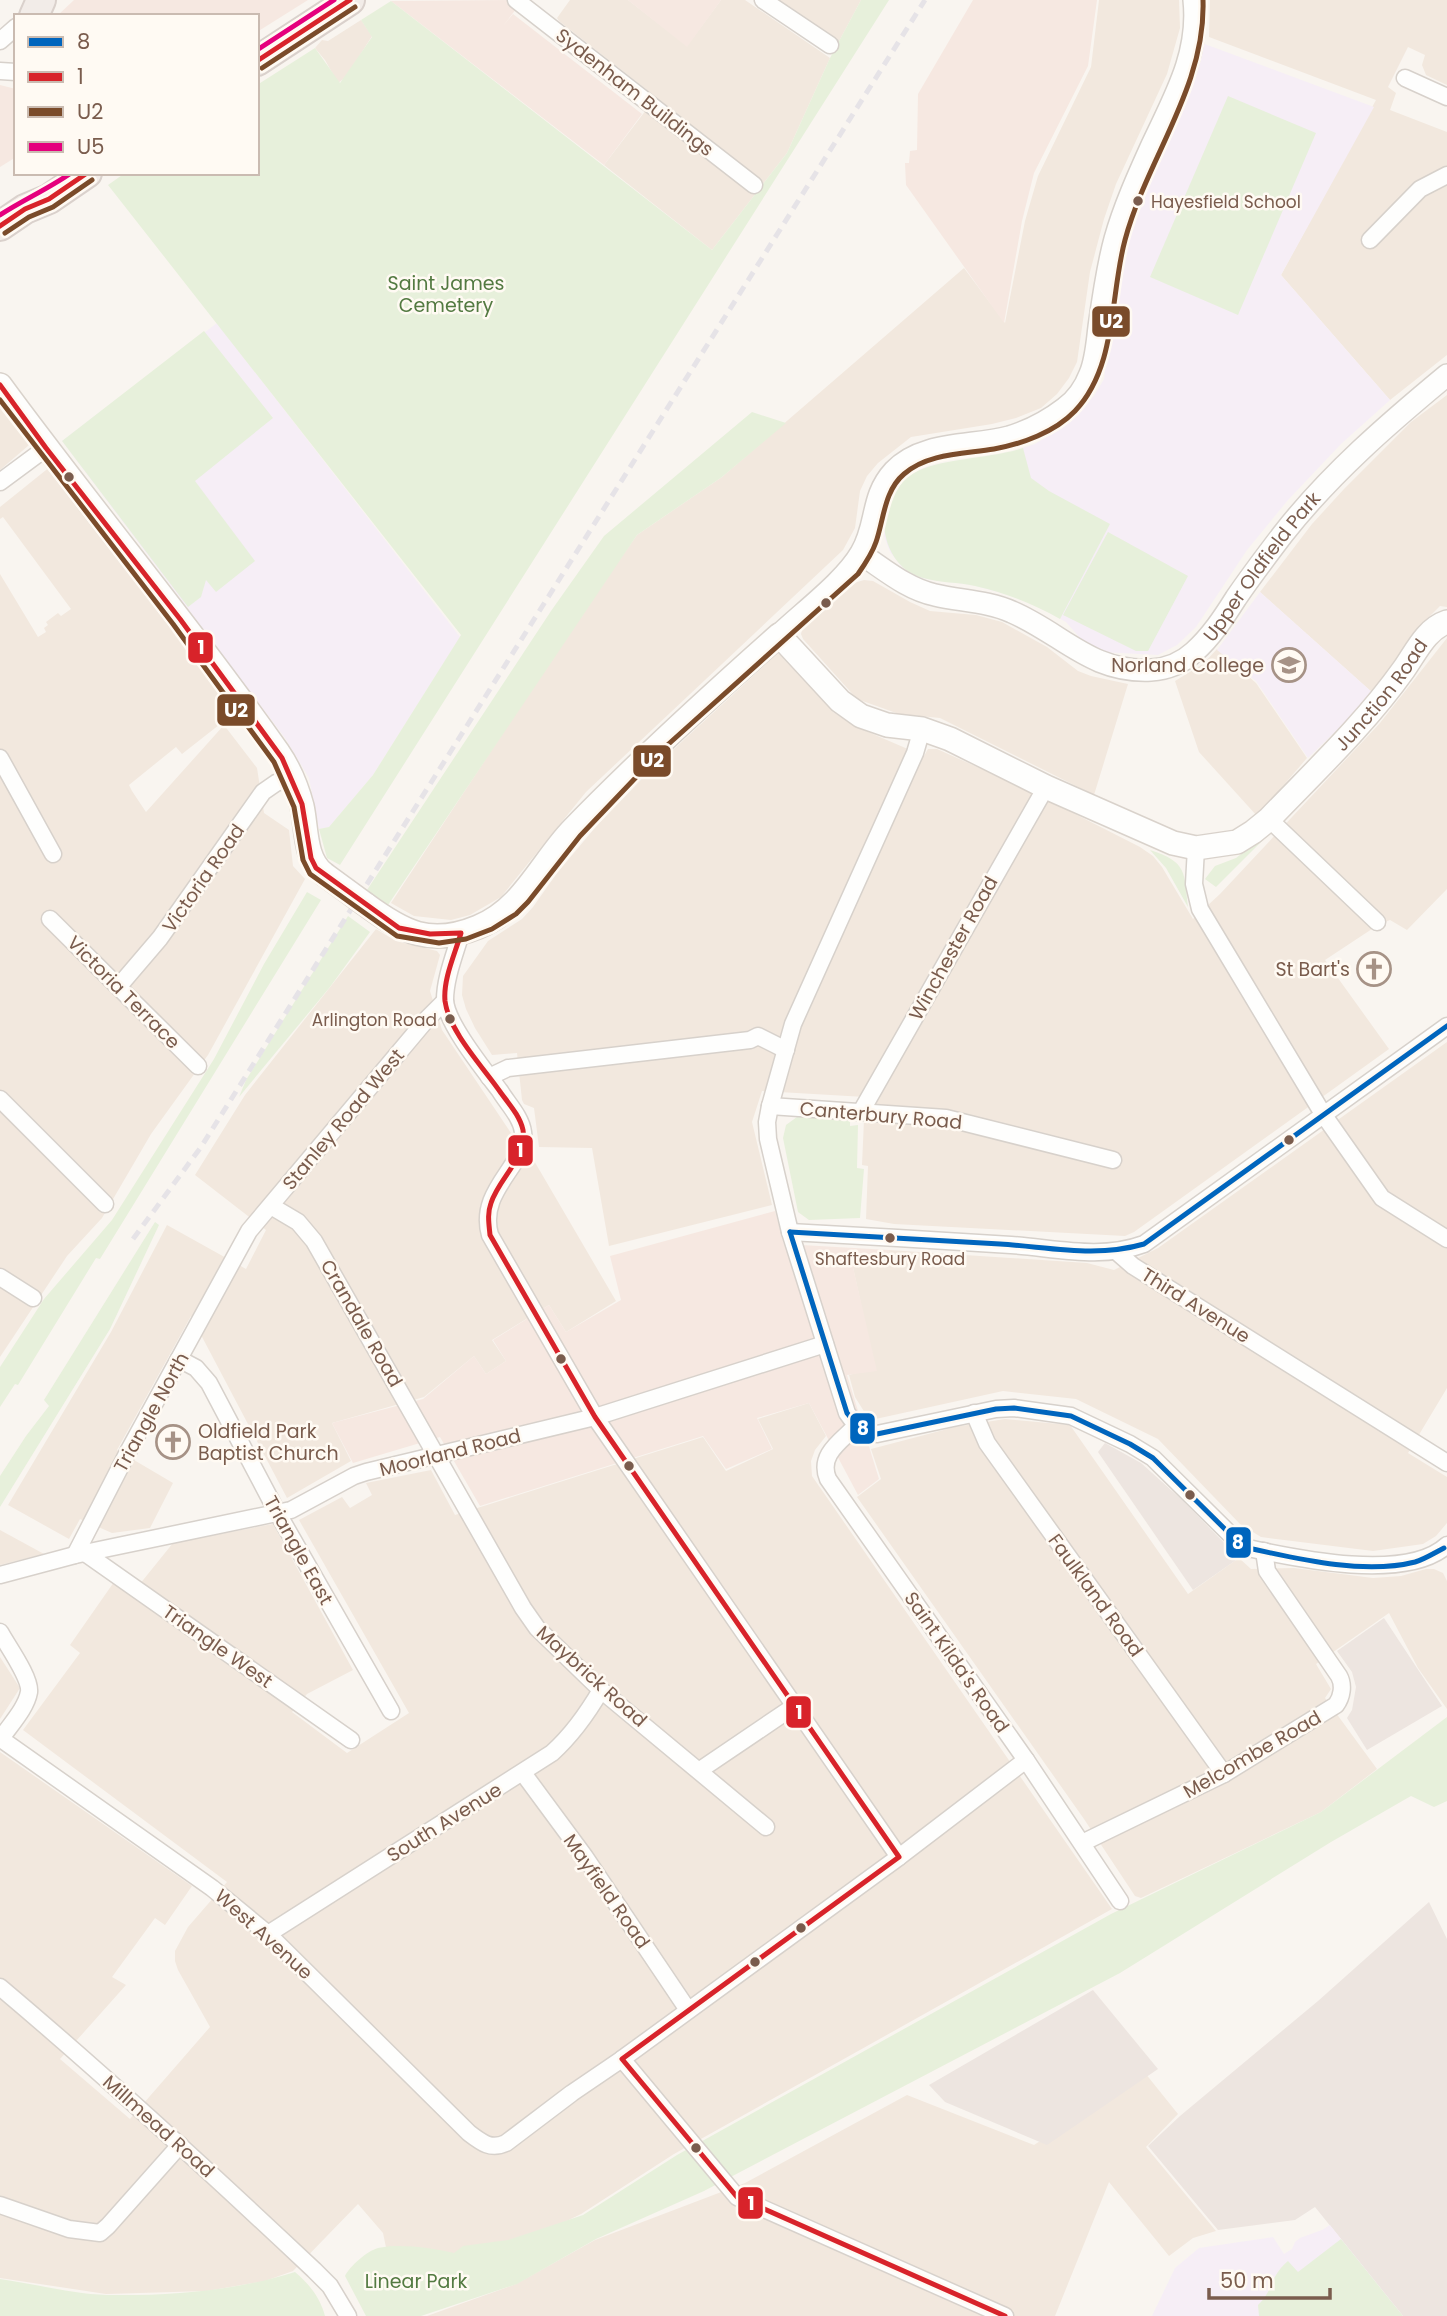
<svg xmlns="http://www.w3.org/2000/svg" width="1447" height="2316" font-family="Poppins,sans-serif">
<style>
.residential{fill:#f2e8de}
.commercial{fill:#f6e8e1}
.industrial{fill:#ede5e0}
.education{fill:#f6eef6}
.green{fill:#e7f0db}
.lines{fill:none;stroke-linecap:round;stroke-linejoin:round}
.minor-casing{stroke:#d7d1cb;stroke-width:19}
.tertiary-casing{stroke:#d7d1cb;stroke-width:24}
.secondary-casing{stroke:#d9d2cb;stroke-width:26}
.trunk-casing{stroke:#dad1cc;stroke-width:32}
.minor{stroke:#fefefd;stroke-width:16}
.tertiary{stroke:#fefefd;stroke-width:21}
.secondary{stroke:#fefefd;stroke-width:23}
.trunk{stroke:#f2ece8;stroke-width:28}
.rail{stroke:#e6e3e7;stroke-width:5;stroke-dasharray:10 7;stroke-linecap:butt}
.secondary-bridge-casing{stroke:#d9d2cb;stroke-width:26;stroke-linecap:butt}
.secondary-bridge{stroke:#fefefd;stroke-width:23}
.bus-1-casing{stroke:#fffaf3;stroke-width:10}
.bus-2-casing{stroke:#fffaf3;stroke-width:10}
.bus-3-casing{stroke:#fffaf3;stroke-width:10}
.bus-4-casing{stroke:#fffaf3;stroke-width:10}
.bus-1{stroke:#0065bd;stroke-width:5}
.bus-2{stroke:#d8232a;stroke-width:5}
.bus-3{stroke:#7a4b2a;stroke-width:5}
.bus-4{stroke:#e5007d;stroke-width:5}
.bus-dot{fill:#7a5c4d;stroke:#fffaf3;stroke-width:2.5}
.labels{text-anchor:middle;stroke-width:5;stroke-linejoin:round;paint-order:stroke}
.bus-label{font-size:17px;fill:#7a5c4d;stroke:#fffaf3;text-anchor:start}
.street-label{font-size:19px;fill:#7a5c4d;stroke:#fffaf3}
.park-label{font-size:19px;fill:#537a41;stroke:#fffaf3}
.poi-label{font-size:19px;fill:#7a5c4d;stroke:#fffaf3;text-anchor:end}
.line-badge{stroke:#fffaf3;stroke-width:2.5}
.badge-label{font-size:19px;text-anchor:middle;font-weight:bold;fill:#fff}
</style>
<rect width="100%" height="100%" fill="#f9f5f0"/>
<g class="residential">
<path d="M570 0H628L687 46 721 0H745L830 58 787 153 712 250 604 165 656 97 559 21 557 18Z"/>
<path d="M774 0H861L837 45Z"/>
<path d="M1099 0H1179L1180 28 1167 74 1116 184 1104 219 1090 272 1077 362 1069 378 1057 394 1041 408 1016 418 992 424 911 437 878 463 867 476 860 491 855 528 843 550 586 792 501 897 470 915 451 920 414 916 391 903 580 616 637 535 722 477 964 268 1005 323 1025 221 1038 176 1091 67Z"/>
<path d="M1210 0H1447V85L1426 75 1422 65 1425 55 1408 47 1388 87 1396 93 1390 110 1447 132V355L1390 400 1281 275 1376 100 1209 37Z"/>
<path d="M361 20 372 36 346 77 338 83 325 60 315 48 322 40 328 41Z"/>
<path d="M1447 395V607L1440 606 1419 627 1374 694 1260 592 1312 524 1344 489 1411 422Z"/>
<path d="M0 408 29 445 0 470Z"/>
<path d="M51 466 238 710 182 754 176 747 129 785 132 791 146 812 224 725 257 768 264 813 289 830 293 866 305 879 208 1055 151 1134 102 1218 67 1256 0 1357V574L38 637 46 632 44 628 48 625 46 622 58 613 61 616 71 609 3 517 0 519V507Z"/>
<path d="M864 580 873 581 910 602 930 611 976 615 1002 622 1047 647 1078 671 1091 676 1128 684 1094 795 940 718 899 714 857 699 803 639 801 634 802 630 854 583Z"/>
<path d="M1447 638V889L1407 930 1390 920 1378 925 1325 960 1389 1049 1134 1232 1125 1236 894 1224 866 1219 868 1166 862 1165 865 1097 762 1091 752 1122 772 1205 609 1246 592 1148 539 1147 534 1108 524 1104 522 1100 517 1053 492 1055 475 1028 466 1009 462 995 463 976 488 941 522 919 533 907 557 873 599 823 649 772 778 653 833 712 852 725 924 756 928 749H937L1022 787 1140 847 1153 856 1162 867 1193 919 1220 894 1380 723Z"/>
<path d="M1217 649 1256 683 1307 758 1257 816 1199 752 1175 681 1203 664Z"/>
<path d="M376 929 396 941 437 951 440 955 430 991 442 1030 513 1136 510 1146 533 1159 616 1301 566 1332 549 1305 492 1340 506 1361 486 1374 474 1356 424 1397 332 1423 351 1461 287 1498 191 1316 117 1450 173 1483 150 1528 112 1533 80 1519 69 1539 8 1505 111 1332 167 1225 246 1269 266 1230 195 1175 245 1095Z"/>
<path d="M1447 1042V1388L1408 1453 1447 1477V1523L1436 1536 1423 1544 1373 1551 1261 1537 1240 1524 1158 1439 1076 1399 1003 1391 871 1420 865 1413 855 1397 849 1375 875 1368 852 1263 888 1267 889 1250 1087 1263 1114 1270 1158 1248Z"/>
<path d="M809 1403 826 1436 815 1450 811 1461 812 1476 1112 1909 674 2154 581 2214 508 2250 388 2257 383 2233 358 2204 293 2271 265 2281 207 2291 106 2294 0 2278V1752L192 1886 165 1925 155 1918 112 1977 126 1985 60 2059 130 2119 210 2027 178 1970 175 1961V1951L188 1927 227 1882 23 1730 80 1653 70 1645 114 1582 131 1595 173 1543 273 1524 353 1670 307 1694 292 1712 347 1753 409 1713 299 1520 342 1497 350 1508 372 1495 366 1483 431 1470 455 1515 703 1437 726 1471 773 1449 758 1419Z"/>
<path d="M1005 1419 1070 1425 1188 1594 1239 1558 1251 1569 1294 1568 1373 1578 1401 1576 1426 1569H1434L1443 1573 1447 1581V1709L1418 1668 1389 1613 1316 1664 1331 1689 1325 1698 1377 1769 1321 1812 1141 1898 1135 1896 1084 1819 857 1497 881 1479 871 1449 955 1427Z"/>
<path d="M0 1530 44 1554 0 1565Z"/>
<path d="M0 1657 20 1688 0 1719Z"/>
<path d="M1145 2073 1178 2114 1146 2147 1216 2231 1193 2238 1169 2256 1109 2182 1055 2316H427L516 2284 595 2240 745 2183 907 2095 1034 2145Z"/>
</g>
<g class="commercial">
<path d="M74 0H308L257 32V16H57Z"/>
<path d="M523 0 503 26 513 14 642 114 604 165 391 1Z"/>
<path d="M628 0H721L687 47Z"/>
<path d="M973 0H1097L1088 66 1034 173 1022 221 1004 323 906 185 905 163H909L910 151 917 150 918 94Z"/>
<path d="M0 85 16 89V157L0 167Z"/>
<path d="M775 1211 784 1244 889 1250 888 1266 852 1263 877 1371 847 1375 879 1479 858 1495 809 1403 757 1418 772 1449 726 1469 703 1436 480 1506 440 1437 353 1463 332 1423 423 1399 474 1356 486 1374 506 1361 493 1340 549 1305 566 1332 621 1300 610 1256Z"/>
</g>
<g class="industrial">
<path d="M1105 1443 1141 1463 1181 1499 1239 1558 1193 1590 1098 1452Z"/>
<path d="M1384 1618 1442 1706 1367 1750 1347 1718 1352 1710 1356 1687 1352 1672 1337 1651Z"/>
<path d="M1429 1902 1447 1939V2316H1403L1315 2207 1295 2220 1218 2230 1148 2146 1180 2116 1318 2001Z"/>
<path d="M1093 1990 1158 2069 1047 2145 945 2102 929 2085Z"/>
</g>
<g class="education">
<path d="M1202 43 1374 107 1281 275 1390 400 1341 444 1288 500 1247 550 1196 627 1177 645 1158 655 1102 652 1081 639 1066 622 1037 606 1009 595 972 585 920 578 901 566 890 552 884 536 891 496 912 474 926 467 1009 453 1035 444 1063 427 1094 396 1104 379 1113 300 1123 257 1168 134 1201 56Z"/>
<path d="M217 323 460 637 373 775 329 827 319 829 309 778 285 738 62 441Z"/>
<path d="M1260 592 1374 694 1308 758 1256 681 1217 650Z"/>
<path d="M1330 2225 1403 2316H1152L1175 2268 1199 2248 1273 2237 1284 2254 1292 2249 1295 2242 1300 2238 1322 2230Z"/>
</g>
<g class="green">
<path d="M861 0H889L340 865 327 858 319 829 329 827 373 775 461 635 108 185 125 173H257V85L315 48 340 83 372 37 361 20 391 1 712 250 787 153 830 58Z"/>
<path d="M1228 96 1316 133 1238 315 1150 277Z"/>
<path d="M204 331 273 418 195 481 255 561 216 592 206 580 201 597 188 607 62 441Z"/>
<path d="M752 412 786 423 722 477 637 535 388 905 367 890 551 611 604 536Z"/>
<path d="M1023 448 1031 478 1049 491 1110 524 1060 619C1033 604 1006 593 975 586 958 582 940 583 923 578 897 571 884 546 884 521 884 502 898 482 914 473 940 458 991 459 1023 448Z"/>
<path d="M1108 532 1188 576 1148 651H1136L1063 615Z"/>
<path d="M1266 835 1267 836 1216 887 1205 879 1215 866 1236 858Z"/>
<path d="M1150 850C1188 862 1184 873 1188 907L1166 868Z"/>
<path d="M307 892 321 900 100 1259 96 1258 18 1385 15 1384 0 1407V1367L44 1299 112 1220 214 1059 264 964Z"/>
<path d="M348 916 370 932 330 987 239 1097 246 1080Z"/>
<path d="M797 1117 850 1120V1126L858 1125 857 1168 864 1169 860 1218 809 1220 798 1212 783 1138 786 1125Z"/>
<path d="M155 1222 159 1225 110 1329 0 1507V1476L26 1436 49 1406 44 1400Z"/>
<path d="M1447 1717V1801L1434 1807 1411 1796 1331 1842 1120 1973 704 2191 596 2239 517 2284 421 2316H366L345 2276C350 2266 367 2251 378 2248 397 2243 435 2248 454 2253L463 2246 508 2240 583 2215 677 2155 1111 1914 1321 1812Z"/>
<path d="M1341 2239 1403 2316H1259L1258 2305C1274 2290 1269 2277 1288 2261L1298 2272Z"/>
<path d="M295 2272C309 2284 320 2297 325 2316H0V2279C35 2284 72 2294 107 2295 170 2296 235 2291 295 2272Z"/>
</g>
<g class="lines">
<g class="minor-casing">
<g id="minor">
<path d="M516 0 754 185"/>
<path d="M763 0 830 45"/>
<path d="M0 41 16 27"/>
<path d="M0 71 16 72"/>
<path d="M1405 78 1447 97"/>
<path d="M1370 240 1420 189 1447 175"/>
<path d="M0 482 46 448"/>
<path d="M922 729 915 753 793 1024 770 1106 767 1122 768 1139 790 1232 847 1413C856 1426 861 1431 877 1434L996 1409 1014 1408 1071 1416 1130 1444 1153 1458 1239 1543 1248 1548C1298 1559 1407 1582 1447 1545"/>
<path d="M0 758 53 854"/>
<path d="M1269 819 1377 922"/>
<path d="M1196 848 1194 884 1200 909 1323 1114 1382 1198 1447 1239"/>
<path d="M50 919 198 1066"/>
<path d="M461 933C455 954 445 978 445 1000 446 1023 485 1071 500 1091 508 1104 521 1117 523 1132 528 1165 477 1189 490 1235L595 1417 899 1857"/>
<path d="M119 986 160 938 263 792 276 783 292 777"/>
<path d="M489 1077 508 1068 750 1040 758 1036 786 1050"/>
<path d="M0 1099 105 1204"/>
<path d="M770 1106 946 1118 1113 1160"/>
<path d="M862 1110 1046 787"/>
<path d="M271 1206 298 1222 314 1241 523 1608 537 1628 601 1690 766 1827"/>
<path d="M790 1232C864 1236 937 1240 1011 1245 1055 1248 1101 1260 1144 1244L1447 1026"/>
<path d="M1117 1252 1133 1266 1447 1463"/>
<path d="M0 1277 33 1298"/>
<path d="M179 1359 196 1368 209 1383 277 1512 391 1711"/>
<path d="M974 1413 987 1443 1224 1774"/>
<path d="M856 1426C840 1442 818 1455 828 1479L1026 1760 1120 1901"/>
<path d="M85 1553 351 1740"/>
<path d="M75 1555 129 1450 249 1231 427 1019 445 1001"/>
<path d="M0 1575 75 1555 291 1510 354 1476 366 1472 595 1417 825 1344"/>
<path d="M0 1632C7 1645 31 1678 29 1692 26 1709 9 1726 0 1740"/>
<path d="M1 1739 212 1888 268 1934 469 2133C482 2143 491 2150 506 2143L572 2093 622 2059 899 1857 1026 1760"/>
<path d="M700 1770 796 1705"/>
<path d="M523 1773 585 1857 688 2010"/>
<path d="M1082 1843 1224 1774 1336 1705C1342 1697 1344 1685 1339 1676L1267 1571 1264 1551"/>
<path d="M268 1934 552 1753C573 1734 587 1714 601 1690"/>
<path d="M0 1987C108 2078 211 2173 314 2270L330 2286 348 2316"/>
<path d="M622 2059 737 2197 1005 2316"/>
<path d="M0 2205 69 2229 100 2233 108 2226 180 2145"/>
</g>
</g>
<g class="tertiary-casing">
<g id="tertiary">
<path id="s1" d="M861 554C884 569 907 589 935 595 960 601 988 601 1012 612 1063 634 1091 673 1151 670 1167 669 1182 663 1194 652 1211 637 1224 617 1236 598 1251 576 1267 555 1283 534 1330 474 1389 423 1447 375"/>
<path d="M779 635C803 612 845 581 861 553 878 525 870 497 894 471 922 441 972 447 1009 437 1029 431 1048 421 1065 408 1076 400 1085 387 1090 374 1096 360 1097 343 1099 327 1103 298 1107 268 1115 239 1124 207 1138 176 1152 145 1174 98 1200 54 1194 0"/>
</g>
</g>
<g class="secondary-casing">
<g id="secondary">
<path d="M0 385C91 509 190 627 278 752 289 768 297 787 302 806 307 828 304 859 324 874"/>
<path id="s2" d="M365 904C403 932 430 947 478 927 523 909 541 862 573 829 639 761 708 698 779 635L840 701 861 716 887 725 922 729 950 739 1046 787 1173 843 1196 848 1237 842 1253 832 1269 819C1315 771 1365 724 1404 669 1416 652 1426 629 1447 622"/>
</g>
</g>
<g class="trunk-casing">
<g id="trunk">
<path d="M34 16 41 0"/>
<path d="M257 61 350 0"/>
<path d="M0 226 25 209 49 199 87 173"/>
</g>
</g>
<use href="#minor" class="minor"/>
<use href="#tertiary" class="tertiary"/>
<use href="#secondary" class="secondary"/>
<use href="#trunk" class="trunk"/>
<path class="rail" d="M133 1239 201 1147 925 0"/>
<g class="secondary-bridge-casing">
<path id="secondary-bridge" d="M324 874 365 904"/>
</g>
<use href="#secondary-bridge" class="secondary-bridge"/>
<g class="bus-1-casing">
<g id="bus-1">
<path d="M790 1232 847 1413 859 1427 877 1434 996 1409 1014 1408 1071 1416 1130 1444 1153 1458 1239 1543 1248 1548C1298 1559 1364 1575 1415 1562 1425 1559 1434 1553 1444 1548"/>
<path d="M790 1232C860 1236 930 1240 1000 1244 1049 1247 1096 1258 1144 1244L1447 1026"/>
</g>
</g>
<g class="bus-2-casing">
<g id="bus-2">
<path d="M257 61 350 0"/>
<path d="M0 226 25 209 49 199 87 173"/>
<path d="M0 385 46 448 180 619 282 758 302 804 311 858 316 868 399 928 430 934 461 933C455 954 443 979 445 1001 449 1032 484 1068 501 1093 509 1104 520 1116 523 1130 527 1158 499 1178 491 1203 487 1214 489 1224 490 1235L595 1417 899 1857 622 2059 737 2197 1005 2316"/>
</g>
</g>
<g class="bus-3-casing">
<g id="bus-3">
<path d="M262 68 355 7"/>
<path d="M5 233 29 217 53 207 92 180"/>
<path d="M0 400 173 624 274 762 294 807 303 860 310 874 397 936 439 943 466 939 492 929 516 914 528 902 580 836 663 749 858 574C865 564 872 554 876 542 884 519 884 491 904 474 928 453 964 454 994 449 1022 444 1055 432 1075 411 1117 367 1110 295 1125 240 1147 158 1206 87 1203 0"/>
</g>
</g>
<g class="bus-4-casing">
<g id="bus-4">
<path d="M257 50 334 0"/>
<path d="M0 215C23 200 48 189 71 173"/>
</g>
</g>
<use href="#bus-1" class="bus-1"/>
<use href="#bus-2" class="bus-2"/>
<use href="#bus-3" class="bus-3"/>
<use href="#bus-4" class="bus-4"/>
</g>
<defs>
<g id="university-ring" transform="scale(1.75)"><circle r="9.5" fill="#fffaf3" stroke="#a69286" stroke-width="1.5"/><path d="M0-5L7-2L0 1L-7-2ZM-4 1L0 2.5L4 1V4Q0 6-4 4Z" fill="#a69286"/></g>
<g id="church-ring" transform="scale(1.75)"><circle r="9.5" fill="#fffaf3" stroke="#a69286" stroke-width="1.5"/><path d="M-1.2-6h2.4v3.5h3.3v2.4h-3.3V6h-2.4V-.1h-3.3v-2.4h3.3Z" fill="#a69286"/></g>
</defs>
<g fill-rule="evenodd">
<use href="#university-ring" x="1289" y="665"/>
<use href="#church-ring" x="1374" y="969"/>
<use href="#church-ring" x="173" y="1442"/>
</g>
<g class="bus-dot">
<circle cx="1138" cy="201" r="6"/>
<circle cx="69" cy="477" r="6"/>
<circle cx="826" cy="603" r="6"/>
<circle cx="450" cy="1019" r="6"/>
<circle cx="1289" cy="1140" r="6"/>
<circle cx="890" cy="1238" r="6"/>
<circle cx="561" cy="1359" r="6"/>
<circle cx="629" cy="1466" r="6"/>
<circle cx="1190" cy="1495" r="6"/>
<circle cx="801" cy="1928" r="6"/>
<circle cx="755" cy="1962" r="6"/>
<circle cx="696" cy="2148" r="6"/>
</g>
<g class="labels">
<g class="bus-label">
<text x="1151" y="208">Hayesfield School</text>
<text x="437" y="1026" text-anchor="end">Arlington Road</text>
<text x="890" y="1265" text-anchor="middle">Shaftesbury Road</text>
</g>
<g class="street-label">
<text transform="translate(635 92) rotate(38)" y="7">Sydenham Buildings</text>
<text dy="7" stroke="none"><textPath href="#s1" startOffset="474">Upper Oldfield Park</textPath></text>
<text dy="7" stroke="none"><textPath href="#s2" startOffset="1270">Junction Road</textPath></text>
<text transform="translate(203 878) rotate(-55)" y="7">Victoria Road</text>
<text transform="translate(953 948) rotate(-61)" y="7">Winchester Road</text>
<text transform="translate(124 992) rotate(45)" y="7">Victoria Terrace</text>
<text transform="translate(881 1115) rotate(5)" y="7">Canterbury Road</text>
<text transform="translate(343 1119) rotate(-50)" y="7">Stanley Road West</text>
<text transform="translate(1196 1305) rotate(32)" y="7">Third Avenue</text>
<text transform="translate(362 1323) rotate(60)" y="7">Crandale Road</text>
<text transform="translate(151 1412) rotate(-61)" y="7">Triangle North</text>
<text transform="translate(450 1452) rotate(-14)" y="7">Moorland Road</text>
<text transform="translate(299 1550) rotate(61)" y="7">Triangle East</text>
<text transform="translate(1096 1595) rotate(54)" y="7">Faulkland Road</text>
<text transform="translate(218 1646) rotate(35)" y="7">Triangle West</text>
<text transform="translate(957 1662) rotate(55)" y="7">Saint Kilda's Road</text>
<text transform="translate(592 1676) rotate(42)" y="7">Maybrick Road</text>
<text transform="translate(1252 1754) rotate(-30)" y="7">Melcombe Road</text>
<text transform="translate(444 1822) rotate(-32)" y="7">South Avenue</text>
<text transform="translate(607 1891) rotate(55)" y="7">Mayfield Road</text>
<text transform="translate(264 1934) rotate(42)" y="7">West Avenue</text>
<text transform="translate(159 2126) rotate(42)" y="7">Millmead Road</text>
</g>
<g class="park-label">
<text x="446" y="290">Saint James<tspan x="446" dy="22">Cemetery</tspan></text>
<text x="416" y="2288">Linear Park</text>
</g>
<g class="poi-label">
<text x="1264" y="672">Norland College</text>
<text x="1350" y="976">St Bart's</text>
<text x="198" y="1438" text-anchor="start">Oldfield Park<tspan x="198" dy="22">Baptist Church</tspan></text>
</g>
</g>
<g class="line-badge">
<rect x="1091" y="305" width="40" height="33" rx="7" fill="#7a4b2a"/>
<rect x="187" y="631" width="27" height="33" rx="7" fill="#d8232a"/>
<rect x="216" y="693" width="40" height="34" rx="7" fill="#7a4b2a"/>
<rect x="632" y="744" width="40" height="34" rx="7" fill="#7a4b2a"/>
<rect x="507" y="1134" width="27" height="33" rx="7" fill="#d8232a"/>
<rect x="849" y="1412" width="27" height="33" rx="7" fill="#0065bd"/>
<rect x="1225" y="1526" width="27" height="33" rx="7" fill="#0065bd"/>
<rect x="785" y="1695" width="27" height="34" rx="7" fill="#d8232a"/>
<rect x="737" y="2186" width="27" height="34" rx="7" fill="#d8232a"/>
</g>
<g class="badge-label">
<text x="1111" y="328">U2</text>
<text x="201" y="654">1</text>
<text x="236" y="717">U2</text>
<text x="652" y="767">U2</text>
<text x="520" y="1157">1</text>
<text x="863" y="1435">8</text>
<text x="1238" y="1549">8</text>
<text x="799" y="1719">1</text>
<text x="751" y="2210">1</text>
</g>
<rect x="14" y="14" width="245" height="161" fill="#fffaf3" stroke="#cabbb1" stroke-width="2"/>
<rect x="28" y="37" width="35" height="10" fill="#0065bd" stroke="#cabbb1" stroke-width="2"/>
<text x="77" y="49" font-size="21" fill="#7a5c4d">8</text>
<rect x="28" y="72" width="35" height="10" fill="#d8232a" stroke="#cabbb1" stroke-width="2"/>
<text x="77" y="84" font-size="21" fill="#7a5c4d">1</text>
<rect x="28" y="107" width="35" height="10" fill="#7a4b2a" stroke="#cabbb1" stroke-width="2"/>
<text x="77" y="119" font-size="21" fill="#7a5c4d">U2</text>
<rect x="28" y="142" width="35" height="10" fill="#e5007d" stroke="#cabbb1" stroke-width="2"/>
<text x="77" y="154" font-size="21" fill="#7a5c4d">U5</text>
<path d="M1209 2288v10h121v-10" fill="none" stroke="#7a5c4d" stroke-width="3.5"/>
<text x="1220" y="2288" font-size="21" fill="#7a5c4d" stroke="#fffaf3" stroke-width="5" paint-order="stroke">50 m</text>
</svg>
